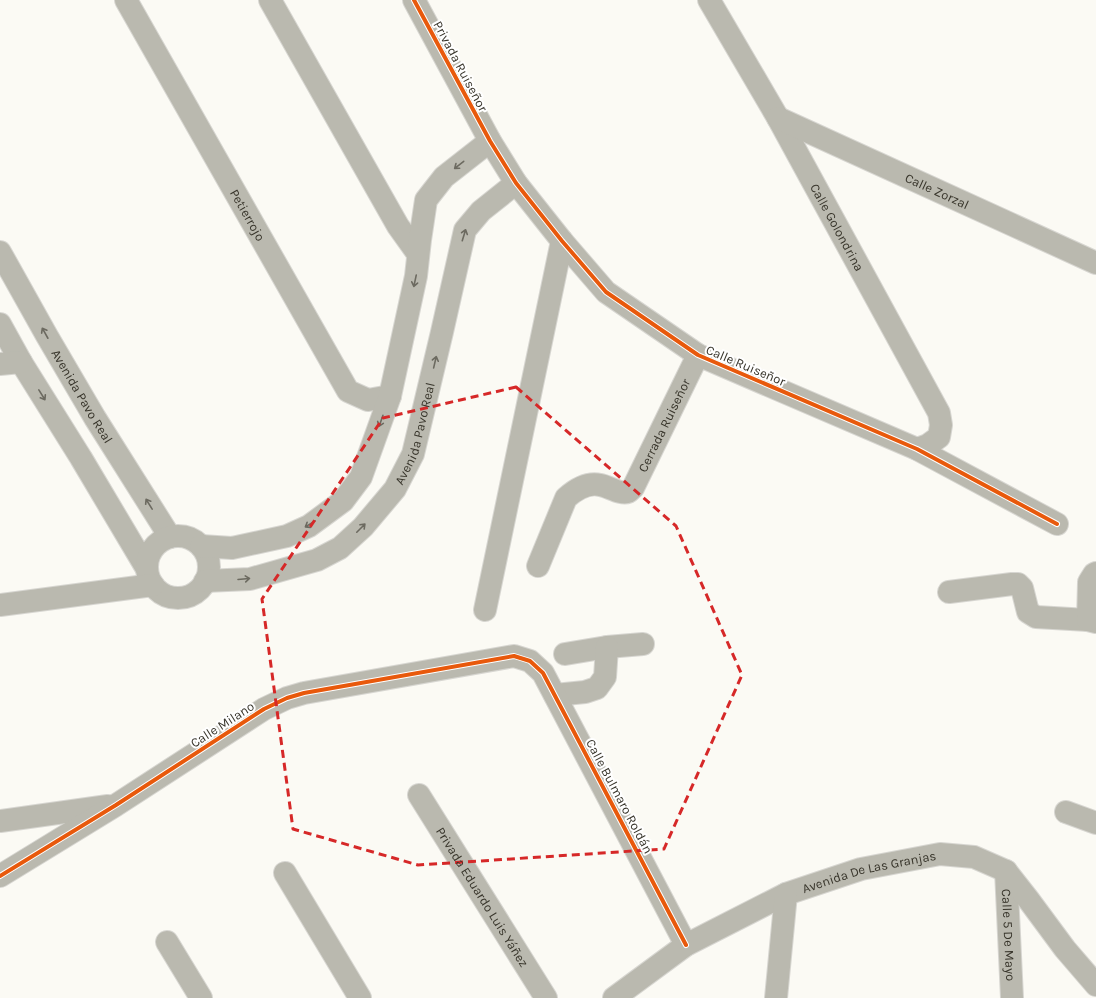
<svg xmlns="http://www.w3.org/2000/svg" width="1096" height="998" font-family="Karla,sans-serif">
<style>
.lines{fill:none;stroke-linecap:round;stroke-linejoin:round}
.minor-casing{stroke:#d7d6d1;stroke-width:24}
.minor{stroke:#bab9af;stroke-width:22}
.cycleway-casing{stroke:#fff;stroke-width:6}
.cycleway{stroke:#e8590c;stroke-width:4}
.oneway{stroke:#6c6a60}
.marked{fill:none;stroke:#d62828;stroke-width:3;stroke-dasharray:8 5;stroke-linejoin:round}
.labels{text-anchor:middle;stroke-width:4;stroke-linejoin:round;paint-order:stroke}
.street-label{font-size:13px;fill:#38352b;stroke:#fff}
</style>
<rect width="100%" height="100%" fill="#fbfaf4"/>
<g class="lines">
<g class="minor-casing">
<g id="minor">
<path id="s1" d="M126 0 348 391 368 400 390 396"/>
<path d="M270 0 398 226 418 254"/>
<path d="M414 0 490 141 516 183 562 241 606 292 698 355 917 449 1057 524"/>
<path id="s2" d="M709 0 778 118 939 413 941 425 939 437 928 445 917 449"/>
<path id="s3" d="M778 118 1096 263"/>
<path id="s4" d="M0 252 47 336 95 418 170 537"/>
<path d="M0 324 21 362 81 458 147 569"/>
<path d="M0 364 21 362"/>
<circle cx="178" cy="567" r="31"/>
<path d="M201 546 232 548 287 536 309 526 343 501 361 477 390 396 416 276 420 240 426 200 444 177 490 141"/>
<path id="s5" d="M538 566 566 498C575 490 587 482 600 485 608 486 621 495 628 492 630 491 631 489 633 488L698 355"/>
<path id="s6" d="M205 581 250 579 317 560 340 548 363 527 395 489 413 454 442 332 465 230 481 211 516 183"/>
<path d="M949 592 1012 584H1018L1022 588 1028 612 1036 617 1088 620 1096 622"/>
<path d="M0 605 153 585"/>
<path d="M485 610 562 241"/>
<path d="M1088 620 1089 582 1094 574 1096 573"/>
<path d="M565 654 607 647 643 644"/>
<path d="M555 695 585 692 597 688 605 677 607 647"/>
<path id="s7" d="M419 795 546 998"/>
<path d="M1066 812 1096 823"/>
<path d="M0 821 108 806"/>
<path id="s8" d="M1006 871 1012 998"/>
<path d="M285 873 360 998"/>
<path d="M0 876 116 805 264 709 287 698 304 693 514 656 530 661 543 673 686 945"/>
<path d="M167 942 201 998"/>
<path id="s9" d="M614 998 686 945 786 894 861 869 940 854 974 857 1006 871 1028 899 1065 949 1096 985"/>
<path d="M776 998 786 894"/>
</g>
</g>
<use href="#minor" class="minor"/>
<g class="cycleway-casing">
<g id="cycleway">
<path d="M414 0 490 141 516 183 562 241 606 292 698 355 917 449 1057 524"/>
<path d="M0 876 116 805 264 709 287 698 304 693 514 656 530 661 543 673 686 945"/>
</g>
</g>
<use href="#cycleway" class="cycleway"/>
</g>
<defs><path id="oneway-shaft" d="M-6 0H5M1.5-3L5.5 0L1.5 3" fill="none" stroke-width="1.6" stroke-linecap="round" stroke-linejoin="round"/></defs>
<g class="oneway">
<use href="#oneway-shaft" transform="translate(459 165) rotate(142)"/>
<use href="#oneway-shaft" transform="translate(464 235) rotate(-73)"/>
<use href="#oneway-shaft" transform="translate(415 281) rotate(102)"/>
<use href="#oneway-shaft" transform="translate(45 333) rotate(-119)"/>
<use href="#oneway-shaft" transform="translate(435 362) rotate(-77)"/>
<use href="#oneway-shaft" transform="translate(42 395) rotate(58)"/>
<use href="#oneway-shaft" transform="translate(381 421) rotate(109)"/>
<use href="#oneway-shaft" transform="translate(149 504) rotate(-122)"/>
<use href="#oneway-shaft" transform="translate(310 524) rotate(148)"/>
<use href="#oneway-shaft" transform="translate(361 528) rotate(-45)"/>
<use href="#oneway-shaft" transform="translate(244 579) rotate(-5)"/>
</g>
<path class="marked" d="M516 387 676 526 742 675 664 849 418 865 293 829 262 599 383 418Z"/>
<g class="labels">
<g class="street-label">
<text transform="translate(461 66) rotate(62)" y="5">Privada Ruiseñor</text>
<text dy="5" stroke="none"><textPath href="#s3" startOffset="175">Calle Zorzal</textPath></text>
<text dy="5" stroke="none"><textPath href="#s1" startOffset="247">Petierrojo</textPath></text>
<text dy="5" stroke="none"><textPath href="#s2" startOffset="261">Calle Golondrina</textPath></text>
<text transform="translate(746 365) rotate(23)" y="5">Calle Ruiseñor</text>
<text dy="5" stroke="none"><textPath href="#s4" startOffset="166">Avenida Pavo Real</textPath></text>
<text dy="5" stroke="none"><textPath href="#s5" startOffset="217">Cerrada Ruiseñor</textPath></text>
<text dy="5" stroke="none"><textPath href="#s6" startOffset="281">Avenida Pavo Real</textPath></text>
<text transform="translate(222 724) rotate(-33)" y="5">Calle Milano</text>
<text transform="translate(620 796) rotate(62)" y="5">Calle Bulmaro Roldán</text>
<text dy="5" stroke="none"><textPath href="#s9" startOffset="288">Avenida De Las Granjas</textPath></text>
<text dy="5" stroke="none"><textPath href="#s7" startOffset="120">Privada Eduardo Luis Yáñez</textPath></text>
<text dy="5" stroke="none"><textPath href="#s8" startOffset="64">Calle 5 De Mayo</textPath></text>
</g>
</g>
</svg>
